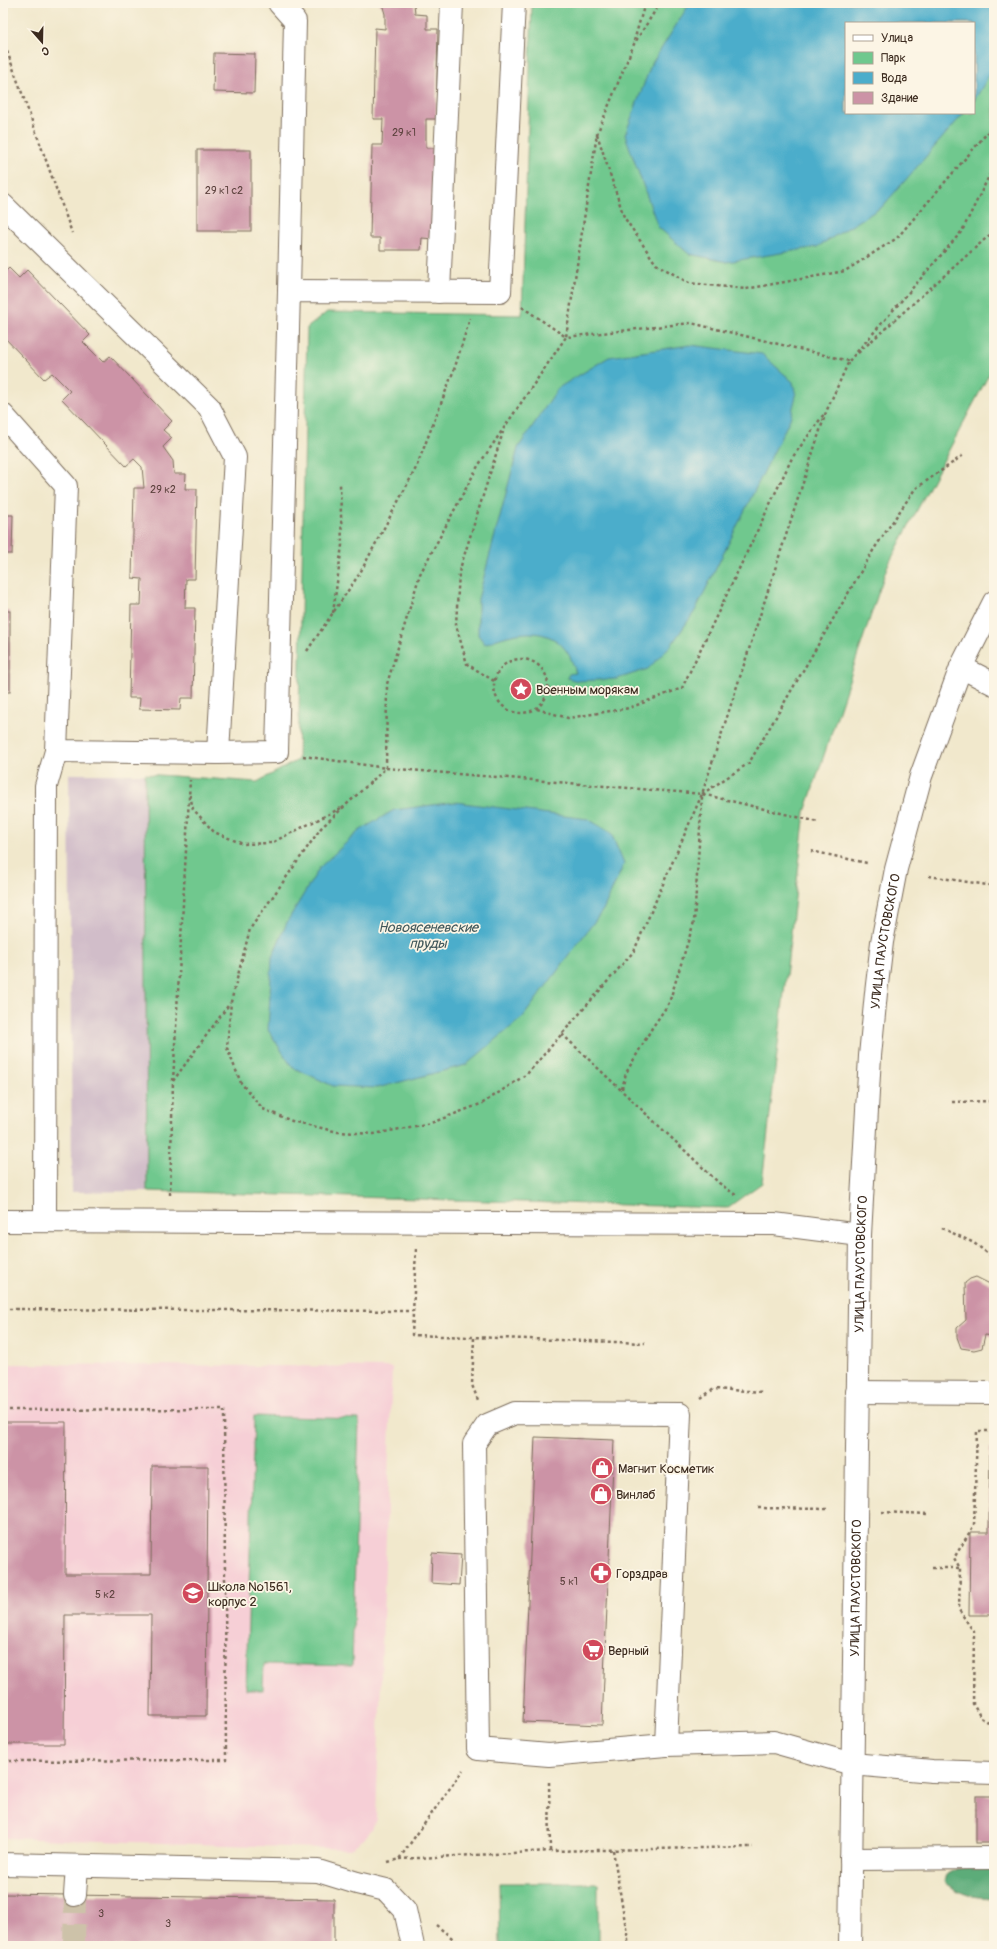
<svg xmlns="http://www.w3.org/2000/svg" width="997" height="1949" font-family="Pangolin,sans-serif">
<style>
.built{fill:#f6cfd6}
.industrial{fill:#d1bdc9}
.green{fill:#6fc88e;stroke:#557956;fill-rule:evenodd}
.forest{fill:#5bac79;stroke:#4b6b4c}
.water{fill:#4cadcb;stroke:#446c74}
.building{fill:#cc93a6}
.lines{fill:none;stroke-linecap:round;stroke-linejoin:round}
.minor-tunnel{stroke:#cdc2a9;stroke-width:22;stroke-dasharray:22 11;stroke-linecap:butt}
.minor-casing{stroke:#7b6c5b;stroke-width:24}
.major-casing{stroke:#7b6c5b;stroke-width:24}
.path{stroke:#7b6c5b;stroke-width:2.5;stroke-dasharray:3 3;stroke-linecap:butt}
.minor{stroke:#fff;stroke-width:22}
.major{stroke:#fff;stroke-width:22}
.labels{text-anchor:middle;stroke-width:3.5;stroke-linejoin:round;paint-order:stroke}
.number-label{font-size:11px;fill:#5f4440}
.poi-label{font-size:13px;fill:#3b2a1e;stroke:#fcf5e5;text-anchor:start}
.street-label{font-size:13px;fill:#3b2a1e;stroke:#fcf5e5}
.water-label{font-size:14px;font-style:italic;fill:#41585b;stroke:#fcf5e5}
</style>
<rect width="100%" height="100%" fill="#fcf5e5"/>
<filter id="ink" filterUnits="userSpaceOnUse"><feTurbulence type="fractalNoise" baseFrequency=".025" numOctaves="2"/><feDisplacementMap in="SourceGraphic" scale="8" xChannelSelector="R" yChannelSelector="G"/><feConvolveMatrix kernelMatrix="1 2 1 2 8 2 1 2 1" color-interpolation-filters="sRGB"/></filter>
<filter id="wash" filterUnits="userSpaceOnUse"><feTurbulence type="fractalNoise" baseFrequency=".012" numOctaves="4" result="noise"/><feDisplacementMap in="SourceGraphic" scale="16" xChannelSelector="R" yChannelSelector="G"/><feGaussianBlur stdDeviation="0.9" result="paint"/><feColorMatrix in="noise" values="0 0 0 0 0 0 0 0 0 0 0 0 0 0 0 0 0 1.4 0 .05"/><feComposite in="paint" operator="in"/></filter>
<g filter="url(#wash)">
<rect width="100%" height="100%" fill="#f1e8cc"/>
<path class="built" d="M3 1364 392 1367 376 1819 372 1829 364 1839 350 1849 3 1838Z"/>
<path class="industrial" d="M69 774H145L147 1191 72 1192Z"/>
<g class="green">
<path d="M532 3H994V365L887 567 805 812 762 1183 727 1208 147 1191 145 774 257 782 298 760 307 328 327 312 522 315ZM846 23H974V113H846Z"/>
<path d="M254 1416 359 1419 352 1666 264 1664 263 1690H246Z"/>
<path d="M499 1883H598V1946H500Z"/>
</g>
<path class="forest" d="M994 1864V1898C973 1897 962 1896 945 1882L947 1874 956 1869Z"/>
<g class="water">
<path d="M690 3H994V67L974 101V23H846V113H964L882 207 817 247 727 262 689 254 658 227 625 135 651 65Z"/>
<path d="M690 345 762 354 793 382 796 396 790 419 695 611 672 644 648 669 617 679 578 681 567 678 569 674 576 673C574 667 572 660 569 655 551 623 512 632 485 644L478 635V599L518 448 558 388 609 357Z"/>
<path d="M455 802 588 819 611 833 624 864 603 910 523 1017 466 1065 377 1088 333 1086 292 1067 268 1030 272 957 288 920 320 867 359 831 394 810Z"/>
</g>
<g id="blocks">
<g class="building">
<path d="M379 3H414L415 14 427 15V29H438L436 119H426V148H436L434 239 422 238 421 250H380V238H370L372 145H382L383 119H373L375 28 385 29V14L383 7Z"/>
<path d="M214 53 255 54 254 93 213 92Z"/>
<rect x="197" y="150" width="54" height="81"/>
<path d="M9 268 19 278 27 270 90 335 83 342 103 362 110 356 172 421 163 430 172 438 163 447 173 461 174 474H186L185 489H197L195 579H186L185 608H195L193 698H181L180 710 139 709 140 698H129L131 605H141L142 579 132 578 134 488H144L142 467 134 459 126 466 62 399 70 391 52 373 44 379 3 336V274Z"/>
<path d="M3 515H13L12 554H3Z"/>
<rect x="3" y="611" width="7" height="81"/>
<path d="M976 1277 990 1284 994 1280V1336L985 1335 982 1348 974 1350 961 1348 957 1337V1328L966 1320 965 1283 970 1279Z"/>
<path d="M3 1422H66L65 1574H151L152 1466H208L206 1716H150L151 1615H65L64 1744H3Z"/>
<path d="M535 1437 614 1440 602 1725 523 1722Z"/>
<path d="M990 1448H994V1615H969L970 1532H989Z"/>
<path d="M432 1553 461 1555 459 1585 431 1583Z"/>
<rect x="976" y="1796" width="18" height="47"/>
<path d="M3 1894 334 1899V1946H3Z"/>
</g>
</g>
</g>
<g filter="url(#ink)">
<use href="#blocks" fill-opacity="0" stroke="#7b6c5b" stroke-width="1"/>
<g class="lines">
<path class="minor-tunnel" d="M74 1946 75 1895"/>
<g class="minor-casing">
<g id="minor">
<path d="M279 3 295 21 289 291"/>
<path d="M3 205 209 407 235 457 218 753"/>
<path d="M439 292 452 3"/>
<path d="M3 415 66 486 56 751 218 753 277 752 289 291 500 292 514 3"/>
<path d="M961 667 994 684"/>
<path d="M3 1221 774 1224 860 1235"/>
<path d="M45 1221 46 786 56 751"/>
<path d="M857 1392 994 1393"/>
<path d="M666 1745 680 1414 515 1413 487 1425 474 1444 478 1749 549 1755 666 1745 774 1742 852 1764 932 1771 994 1773"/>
<path d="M851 1859 994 1858"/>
<path d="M3 1864 318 1871 357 1883 386 1890 405 1910 413 1946"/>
<path d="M75 1895 77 1866"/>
</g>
</g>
<g class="major-casing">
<g id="major">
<path id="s1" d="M850 1946 860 1235 870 1056 876 993 882 942 896 869 921 776 961 667 994 602"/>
</g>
</g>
<g class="path">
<path d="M3 15 6 3"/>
<path d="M3 40 72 233"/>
<path d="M634 41 645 3"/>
<path d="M597 134 624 217 656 264 689 283 746 289 845 271 897 238 994 125"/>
<path d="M522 307 566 337 597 134 634 44 660 3"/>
<path d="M858 353 994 231"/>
<path d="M849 361 962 231 994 166"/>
<path d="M333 613 342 545 340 484"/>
<path d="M307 651 360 573 416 468 455 367 470 318"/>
<circle cx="521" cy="686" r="27"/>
<path d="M494 681 467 664 456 625 459 572 503 432"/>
<path d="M537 709 568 718 629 708 682 688 792 458 824 414"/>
<path d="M303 756 386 768 387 684 420 574 478 466 566 337 691 323 849 361 826 412 702 794 634 951 527 1074 483 1103 431 1123 374 1134 338 1132 292 1121 263 1109 241 1083 227 1048 231 1002 250 929 321 828 386 768 702 794 818 822"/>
<path d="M702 794 749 763 874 549 915 489 965 454"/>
<path d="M190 795 193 809 214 832 243 844 271 843 341 808"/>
<path d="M811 851 867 863"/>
<path d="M929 876 994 886"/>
<path d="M562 1034 719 1183 737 1196"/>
<path d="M173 1081 190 780"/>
<path d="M622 1089 626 1073 652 1028 669 1003 694 922 702 797"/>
<path d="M952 1102 994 1101"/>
<path d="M170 1195 173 1081 230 1003"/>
<path d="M942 1228 974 1243 994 1258"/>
<path d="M416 1249 412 1335 645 1343"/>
<path d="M3 1309 413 1311"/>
<path d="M474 1338 472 1385 478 1400"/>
<path d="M701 1398 714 1389 764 1392"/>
<path d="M3 1410 224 1409 226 1760 3 1761"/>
<path d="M994 1431H977L974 1525 954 1558 960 1568 959 1610 974 1632 973 1704 981 1718 994 1725"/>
<path d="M758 1508 829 1509"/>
<path d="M882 1512 929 1514"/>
<path d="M932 1568H960"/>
<path d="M549 1782 550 1851"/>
<path d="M613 1850 629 1946"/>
<path d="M399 1859 550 1851 753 1847"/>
<path d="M388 1862 399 1859 463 1770"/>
<path d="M436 1925 462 1946"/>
<path d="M495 1946 500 1945"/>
</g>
<use href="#minor" class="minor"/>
<use href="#major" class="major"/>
</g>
</g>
<defs>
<g id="sight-disc" transform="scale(1.15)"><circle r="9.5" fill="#d1495b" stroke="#fcf5e5"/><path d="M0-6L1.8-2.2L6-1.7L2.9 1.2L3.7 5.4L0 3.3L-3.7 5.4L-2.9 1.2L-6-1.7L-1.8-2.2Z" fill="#fff"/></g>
<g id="shop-disc" transform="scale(1.15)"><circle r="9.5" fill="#d1495b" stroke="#fcf5e5"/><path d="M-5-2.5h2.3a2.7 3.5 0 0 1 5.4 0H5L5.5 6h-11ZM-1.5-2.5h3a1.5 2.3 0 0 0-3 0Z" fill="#fff"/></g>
<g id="pharmacy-disc" transform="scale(1.15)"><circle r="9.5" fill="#d1495b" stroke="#fcf5e5"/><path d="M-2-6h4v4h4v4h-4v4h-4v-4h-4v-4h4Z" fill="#fff"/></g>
<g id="school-disc" transform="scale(1.15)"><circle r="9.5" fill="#d1495b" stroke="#fcf5e5"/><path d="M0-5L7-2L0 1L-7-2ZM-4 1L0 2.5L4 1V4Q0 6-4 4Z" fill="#fff"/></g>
<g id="supermarket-disc" transform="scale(1.15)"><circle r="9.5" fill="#d1495b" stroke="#fcf5e5"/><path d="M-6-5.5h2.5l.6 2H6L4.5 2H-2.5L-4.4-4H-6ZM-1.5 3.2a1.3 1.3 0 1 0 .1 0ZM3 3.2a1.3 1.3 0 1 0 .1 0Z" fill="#fff"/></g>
</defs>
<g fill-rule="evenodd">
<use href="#sight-disc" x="521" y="689"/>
<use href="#shop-disc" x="602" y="1468"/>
<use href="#shop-disc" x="601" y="1494"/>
<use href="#pharmacy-disc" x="601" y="1573"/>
<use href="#school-disc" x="193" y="1593"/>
<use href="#supermarket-disc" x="593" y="1650"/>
</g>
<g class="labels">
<g class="number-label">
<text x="404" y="136">29 к1</text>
<text x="224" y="194">29 к1 с2</text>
<text x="163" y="493">29 к2</text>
<text x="569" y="1585">5 к1</text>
<text x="105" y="1598">5 к2</text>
<text x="101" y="1917">3</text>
<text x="168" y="1927">3</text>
</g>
<g class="poi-label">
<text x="536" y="694">Военным морякам</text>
<text x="618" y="1473">Магнит Косметик</text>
<text x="616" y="1499">Винлаб</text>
<text x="616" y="1578">Горздрав</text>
<text x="208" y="1591">Школа №1561,<tspan x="208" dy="15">корпус 2</tspan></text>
<text x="608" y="1655">Верный</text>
</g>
<g class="street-label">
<text dy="5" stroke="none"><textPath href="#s1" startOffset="1006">УЛИЦА ПАУСТОВСКОГО</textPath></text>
<text dy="5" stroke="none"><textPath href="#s1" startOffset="682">УЛИЦА ПАУСТОВСКОГО</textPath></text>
<text dy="5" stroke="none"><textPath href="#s1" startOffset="358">УЛИЦА ПАУСТОВСКОГО</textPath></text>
</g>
<g class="water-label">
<text x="428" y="932">Новоясеневские<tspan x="428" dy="16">пруды</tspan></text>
</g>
</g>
<rect width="997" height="1949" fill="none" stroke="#fcf5e5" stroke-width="16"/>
<rect x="845" y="22" width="130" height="92" fill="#fcf5e5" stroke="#afa495"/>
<rect x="853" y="35" width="20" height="6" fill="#ffffff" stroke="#afa495"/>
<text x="881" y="42" font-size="12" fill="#3b2a1e">Улица</text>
<rect x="853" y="52" width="20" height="12" fill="#6fc88e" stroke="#afa495"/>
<text x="881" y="62" font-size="12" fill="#3b2a1e">Парк</text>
<rect x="853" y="72" width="20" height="12" fill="#4cadcb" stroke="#afa495"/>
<text x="881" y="82" font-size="12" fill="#3b2a1e">Вода</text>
<rect x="853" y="92" width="20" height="12" fill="#cc93a6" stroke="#afa495"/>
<text x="881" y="102" font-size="12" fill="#3b2a1e">Здание</text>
<g transform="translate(42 42) rotate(160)" stroke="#fcf5e5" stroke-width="3" paint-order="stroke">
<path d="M0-3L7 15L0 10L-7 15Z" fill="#3b2a1e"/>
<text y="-6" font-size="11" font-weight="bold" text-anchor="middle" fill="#3b2a1e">С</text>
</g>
</svg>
